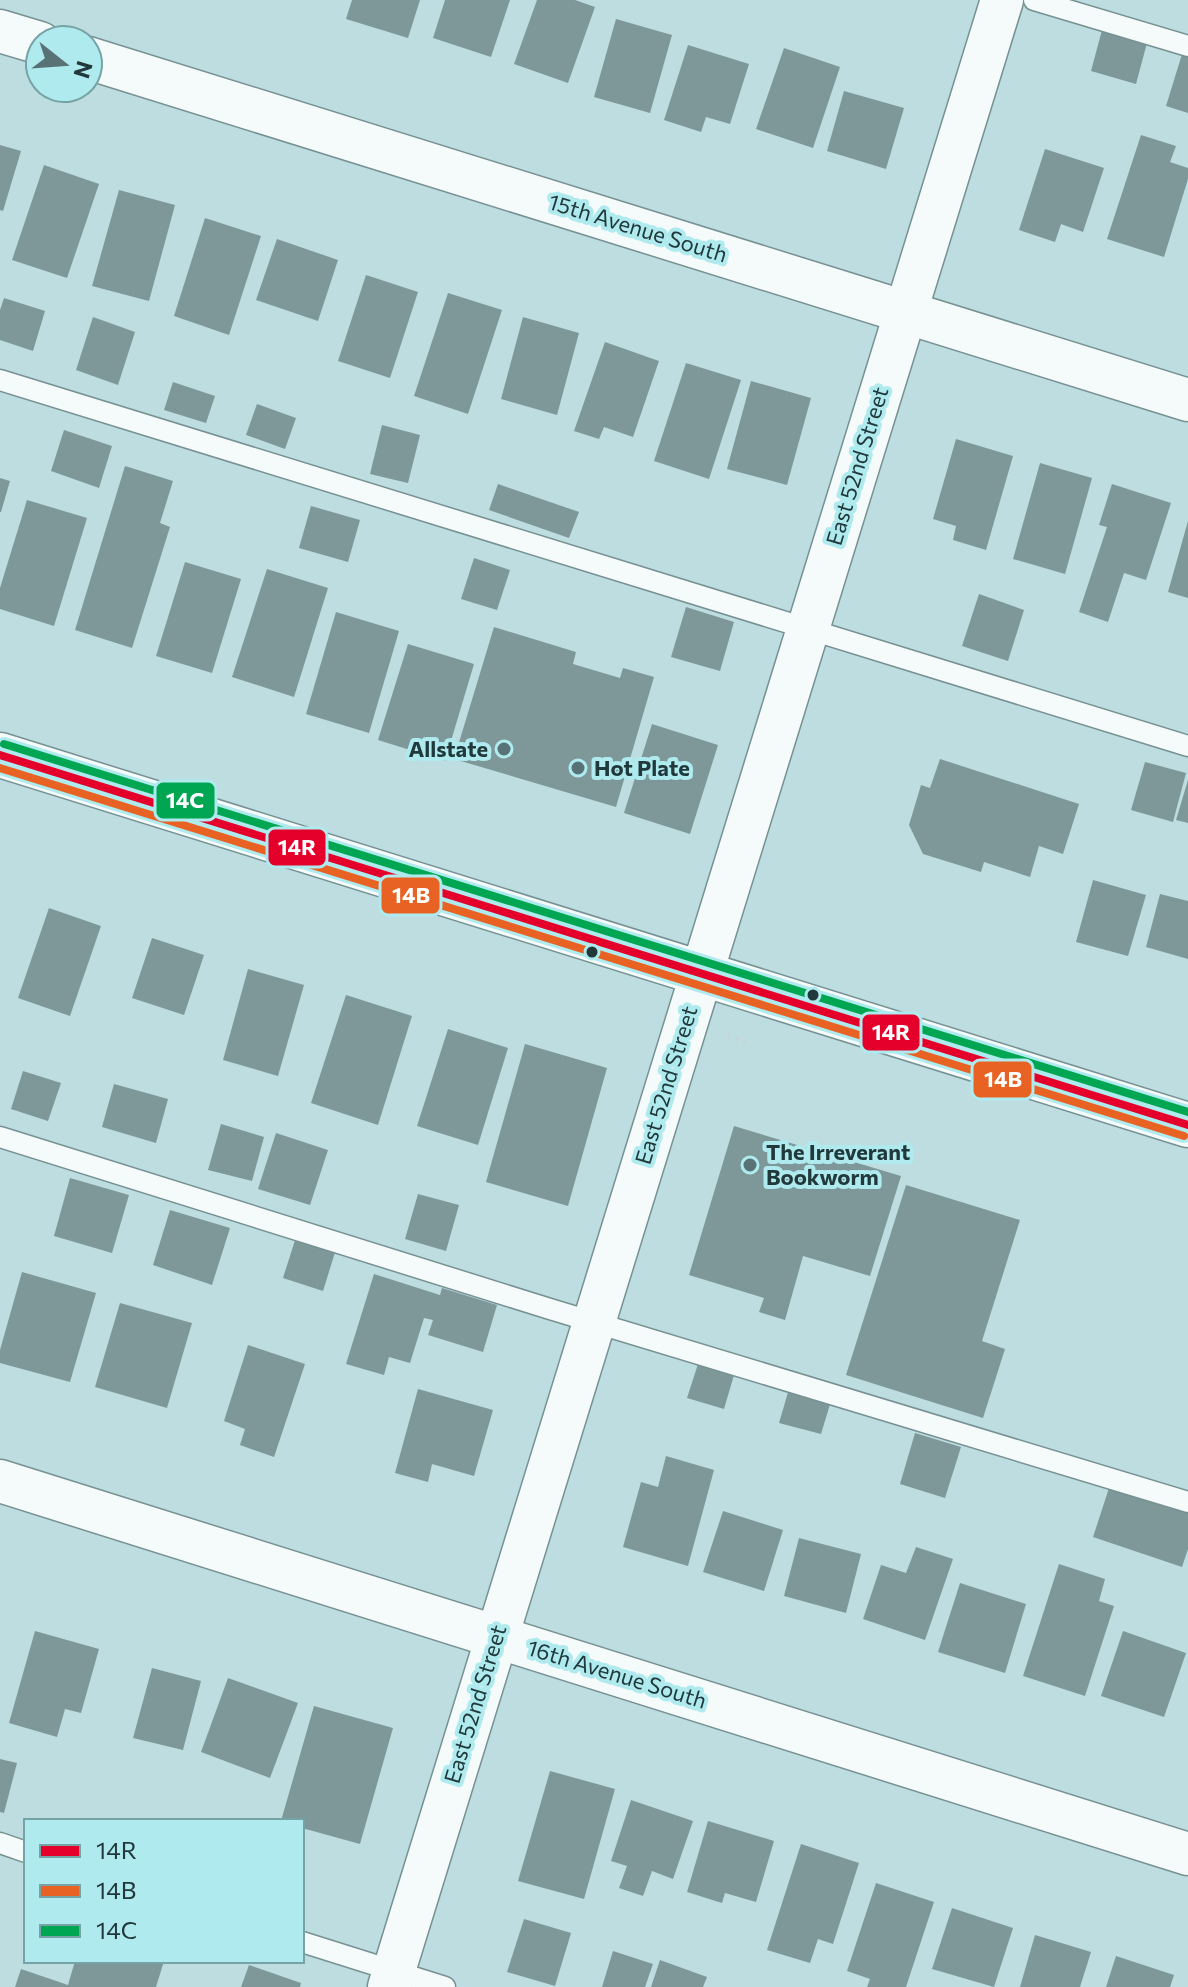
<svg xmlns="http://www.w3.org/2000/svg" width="1188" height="1987" font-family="Commissioner,sans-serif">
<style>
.building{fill:#7e989a}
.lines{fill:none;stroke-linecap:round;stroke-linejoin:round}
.service-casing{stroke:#779193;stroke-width:23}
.minor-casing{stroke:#779193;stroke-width:45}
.tertiary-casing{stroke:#779193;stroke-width:47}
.path{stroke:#cad4d5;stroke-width:5;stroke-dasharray:2 6;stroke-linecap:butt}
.service{stroke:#f5fafa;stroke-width:20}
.minor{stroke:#f5fafa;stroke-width:42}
.tertiary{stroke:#f5fafa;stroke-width:44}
.bus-1-casing{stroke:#afeaee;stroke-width:14}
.bus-2-casing{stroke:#afeaee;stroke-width:14}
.bus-3-casing{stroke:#afeaee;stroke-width:14}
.bus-1{stroke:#e4002b;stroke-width:8}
.bus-2{stroke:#e86323;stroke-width:8}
.bus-3{stroke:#00a651;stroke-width:8}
.poi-dot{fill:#587275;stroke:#afeaee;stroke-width:3}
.bus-dot{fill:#21393b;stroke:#afeaee;stroke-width:3}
.labels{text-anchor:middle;stroke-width:8;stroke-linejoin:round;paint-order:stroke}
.street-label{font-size:22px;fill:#21393b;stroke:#afeaee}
.poi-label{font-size:22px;font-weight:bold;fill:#21393b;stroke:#afeaee;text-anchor:start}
.line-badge{stroke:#afeaee;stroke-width:3}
.badge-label{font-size:22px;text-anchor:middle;font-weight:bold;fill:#fff}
</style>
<rect width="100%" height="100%" fill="#bddde0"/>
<g class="building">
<path d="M352 0H420L408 38 346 19Z"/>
<path d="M445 0H510L491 57 433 38Z"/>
<path d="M537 0H575L595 7 568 83 514 64Z"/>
<path d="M616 19 672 35 650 113 594 97Z"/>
<path d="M1102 30 1147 43 1136 84 1091 71Z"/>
<path d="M688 45 749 64 730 124 706 117 701 132 664 120Z"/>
<path d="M784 48 840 67 813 148 756 129Z"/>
<path d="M1183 51 1188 52V113L1166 106Z"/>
<path d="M844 91 904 108 886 169 827 151Z"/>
<path d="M1141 135 1176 146 1170 162 1188 168V179L1164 257 1107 239Z"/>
<path d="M0 145 21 151 3 211 0 210Z"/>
<path d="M1045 149 1104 168 1083 232 1061 224 1055 242 1019 230Z"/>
<path d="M44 165 99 184 67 278 12 260Z"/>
<path d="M119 190 175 205 149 301 92 286Z"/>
<path d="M205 218 261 236 229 335 174 316Z"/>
<path d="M277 239 338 260 318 321 256 300Z"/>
<path d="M366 275 418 292 390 378 338 361Z"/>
<path d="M448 293 502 310 468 414 414 396Z"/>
<path d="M4 298 45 311 33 351 0 340V310Z"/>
<path d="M93 317 135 332 118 385 76 370Z"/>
<path d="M523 317 579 333 557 415 501 399Z"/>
<path d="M605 342 659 361 633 437 604 427 599 439 574 431Z"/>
<path d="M686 363 741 380 709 479 654 461Z"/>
<path d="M751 381 811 398 787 485 727 469Z"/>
<path d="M173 382 215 396 206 423 164 410Z"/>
<path d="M257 404 296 418 285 449 246 435Z"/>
<path d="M382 425 420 435 408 483 370 474Z"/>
<path d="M64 430 112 446 99 488 51 471Z"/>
<path d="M956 439 1013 456 986 550 953 540 956 526 933 519Z"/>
<path d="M1040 463 1092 478 1065 574 1013 559Z"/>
<path d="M125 466 173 481 160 523 170 527 132 648 75 630Z"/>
<path d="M0 478 10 481 1 512H0Z"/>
<path d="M498 484 579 512 569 538 489 510Z"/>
<path d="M1112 484 1171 503 1146 580 1124 573 1108 622 1079 612 1107 527 1099 525Z"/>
<path d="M27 500 87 518 54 626 0 609V588Z"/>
<path d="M311 506 360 520 348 562 299 548Z"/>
<path d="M1188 521V598L1168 592Z"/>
<path d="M474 558 510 570 497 610 461 599Z"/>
<path d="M185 562 241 579 212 673 156 656Z"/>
<path d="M267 569 328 588 294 697 232 677Z"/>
<path d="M979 594 1024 610 1008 661 962 646Z"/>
<path d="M686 607 734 622 720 671 671 657Z"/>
<path d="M336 612 399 631 369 733 306 714Z"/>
<path d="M494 627 576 652 573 664 620 678 623 668 654 677 616 807 454 759Z"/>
<path d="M408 644 474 664 445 761 378 740Z"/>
<path d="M652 724 718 745 690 834 624 813Z"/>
<path d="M940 759 1079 804 1063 854 1039 846 1030 877 984 862 981 872 923 854 909 825 921 785 930 788Z"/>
<path d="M1145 762 1186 773 1173 822 1131 810Z"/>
<path d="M1188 780V823L1176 820Z"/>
<path d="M1093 880 1146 895 1128 956 1076 942Z"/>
<path d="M1160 894 1188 901V959L1146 947Z"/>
<path d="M49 908 101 926 70 1016 18 998Z"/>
<path d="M152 938 204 955 184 1015 132 998Z"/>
<path d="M248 969 304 985 278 1076 223 1060Z"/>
<path d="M346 995 412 1016 378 1125 311 1103Z"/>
<path d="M448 1029 508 1048 478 1145 417 1126Z"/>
<path d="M525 1044 607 1068 568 1206 486 1182Z"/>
<path d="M23 1071 61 1083 48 1121 11 1109Z"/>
<path d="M114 1084 168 1099 156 1143 102 1127Z"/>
<path d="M221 1124 264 1137 252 1181 208 1170Z"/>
<path d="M734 1126 901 1176 870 1276 803 1256 785 1320 759 1312 764 1298 689 1275Z"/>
<path d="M276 1133 328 1150 310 1205 258 1189Z"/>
<path d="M70 1178 129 1195 112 1253 54 1236Z"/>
<path d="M906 1185 1020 1220 982 1341 1005 1349 983 1418 846 1375Z"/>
<path d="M418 1194 459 1205 446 1251 405 1239Z"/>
<path d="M170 1210 230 1228 212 1285 153 1265Z"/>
<path d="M297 1234 337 1246 323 1291 283 1278Z"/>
<path d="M22 1272 96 1293 70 1382 0 1363V1350Z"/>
<path d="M374 1274 440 1295 442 1288 497 1305 483 1352 428 1335 433 1320 424 1318 410 1363 389 1357 384 1375 346 1364Z"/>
<path d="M120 1303 192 1323 167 1408 95 1387Z"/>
<path d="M248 1345 305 1364 274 1457 240 1445 245 1429 224 1421Z"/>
<path d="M698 1364 734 1375 724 1409 687 1398Z"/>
<path d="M418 1389 493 1410 474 1476 432 1464 428 1482 395 1473Z"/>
<path d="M789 1389 831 1401 821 1434 779 1423Z"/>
<path d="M915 1433 961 1447 945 1498 900 1484Z"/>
<path d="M666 1456 714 1470 688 1566 623 1547 641 1482 658 1487Z"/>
<path d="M1110 1485 1188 1511V1549L1182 1567 1093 1537Z"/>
<path d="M723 1511 783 1530 764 1591 703 1572Z"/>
<path d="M799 1538 861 1554 846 1613 784 1596Z"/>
<path d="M916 1547 953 1559 925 1640 863 1619 881 1565 906 1573Z"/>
<path d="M1059 1564 1105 1579 1099 1601 1114 1606 1085 1696 1023 1676Z"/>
<path d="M960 1583 1026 1604 1005 1673 938 1652Z"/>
<path d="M35 1631 99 1649 81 1713 65 1709 57 1737 9 1723Z"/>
<path d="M1123 1631 1186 1653 1164 1717 1101 1696Z"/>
<path d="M152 1668 201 1681 183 1750 133 1738Z"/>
<path d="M228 1678 298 1703 270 1778 201 1752Z"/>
<path d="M314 1706 393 1728 360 1844 302 1828V1821H281Z"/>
<path d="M0 1759 17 1763 4 1813 0 1812Z"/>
<path d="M550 1771 615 1789 584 1899 518 1881Z"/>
<path d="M631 1800 693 1821 673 1879 652 1871 643 1896 619 1888 627 1866 611 1861Z"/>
<path d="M708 1821 774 1841 756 1902 725 1893 722 1903 687 1892Z"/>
<path d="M801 1844 859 1863 833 1944 818 1939 810 1963 767 1950Z"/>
<path d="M876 1883 934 1902 906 1987H867L870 1979 847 1971Z"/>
<path d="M952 1908 1013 1928 994 1987 932 1969Z"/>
<path d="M524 1919 571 1933 555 1986 507 1972Z"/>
<path d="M1035 1935 1091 1952 1080 1987H1020Z"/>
<path d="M613 1951 653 1964 645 1987H602Z"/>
<path d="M1116 1956 1174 1975 1170 1987H1106Z"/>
<path d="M660 1960 707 1977 703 1987H651Z"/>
<path d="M75 1961H164L156 1987H15L21 1969 68 1985Z"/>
<path d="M249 1965 301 1983 300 1987H241Z"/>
</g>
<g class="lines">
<g class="service-casing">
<g id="service">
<path d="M1034 0 1188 46"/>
<path d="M0 380 1188 746"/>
<path d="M0 1137 550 1309 1188 1502"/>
<path d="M0 1843 26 1852"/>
<path d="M302 1942 445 1987"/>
</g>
</g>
<g class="minor-casing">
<g id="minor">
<path d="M0 31 40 43"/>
<path d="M88 58 1188 400"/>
<path d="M0 1481 1188 1854"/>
<path d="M389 1987 1002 0"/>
</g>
</g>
<g class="tertiary-casing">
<path id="tertiary" d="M0 755 1188 1125"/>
</g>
<path class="path" d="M728 1037 747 1042"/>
<use href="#service" class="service"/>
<use href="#minor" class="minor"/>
<use href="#tertiary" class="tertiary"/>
<g class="bus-1-casing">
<path id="bus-1" d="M0 755 1188 1125"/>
</g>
<g class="bus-2-casing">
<path id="bus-2" d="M0 768 1184 1136"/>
</g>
<g class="bus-3-casing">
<path id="bus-3" d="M4 744 1188 1112"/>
</g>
<use href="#bus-1" class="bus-1"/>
<use href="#bus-2" class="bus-2"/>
<use href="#bus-3" class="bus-3"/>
</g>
<g class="poi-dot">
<circle cx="504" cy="749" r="8"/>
<circle cx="578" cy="768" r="8"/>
<circle cx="750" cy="1165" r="8"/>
</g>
<g class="bus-dot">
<circle cx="592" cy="952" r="7"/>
<circle cx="813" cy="995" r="7"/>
</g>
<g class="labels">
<g class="street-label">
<text transform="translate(638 228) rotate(17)" y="8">15th Avenue South</text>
<text transform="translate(857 466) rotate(-73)" y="8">East 52nd Street</text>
<text transform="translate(666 1085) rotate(-73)" y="8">East 52nd Street</text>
<text transform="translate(617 1674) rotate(17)" y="8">16th Avenue South</text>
<text transform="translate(475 1704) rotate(-73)" y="8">East 52nd Street</text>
</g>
<g class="poi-label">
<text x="488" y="757" text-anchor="end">Allstate</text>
<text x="594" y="776">Hot Plate</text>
<text x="766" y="1160">The Irreverant<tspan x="766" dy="25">Bookworm</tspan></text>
</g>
</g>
<g class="line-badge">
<rect x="155" y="781" width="61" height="39" rx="8" fill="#00a651"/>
<rect x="267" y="828" width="60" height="39" rx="8" fill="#e4002b"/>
<rect x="380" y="876" width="61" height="39" rx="8" fill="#e86323"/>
<rect x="861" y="1013" width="60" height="39" rx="8" fill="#e4002b"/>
<rect x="972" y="1060" width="61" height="39" rx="8" fill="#e86323"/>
</g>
<g class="badge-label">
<text x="185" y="808">14C</text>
<text x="297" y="855">14R</text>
<text x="411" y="903">14B</text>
<text x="891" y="1040">14R</text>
<text x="1003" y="1087">14B</text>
</g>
<rect x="24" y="1819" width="280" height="144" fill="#afeaee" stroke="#76a3a6" stroke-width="2"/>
<rect x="40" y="1845" width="40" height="12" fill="#e4002b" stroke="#76a3a6" stroke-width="2"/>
<text x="96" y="1859" font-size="24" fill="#21393b">14R</text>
<rect x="40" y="1885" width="40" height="12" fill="#e86323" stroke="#76a3a6" stroke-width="2"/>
<text x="96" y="1899" font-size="24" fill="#21393b">14B</text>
<rect x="40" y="1925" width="40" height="12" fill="#00a651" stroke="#76a3a6" stroke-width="2"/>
<text x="96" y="1939" font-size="24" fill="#21393b">14C</text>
<g transform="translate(64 64) rotate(107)"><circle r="38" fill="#afeaee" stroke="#76a3a6" stroke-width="2"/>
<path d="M0-6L14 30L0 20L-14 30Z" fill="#587275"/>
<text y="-12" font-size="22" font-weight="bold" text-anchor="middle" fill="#21393b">N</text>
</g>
</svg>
